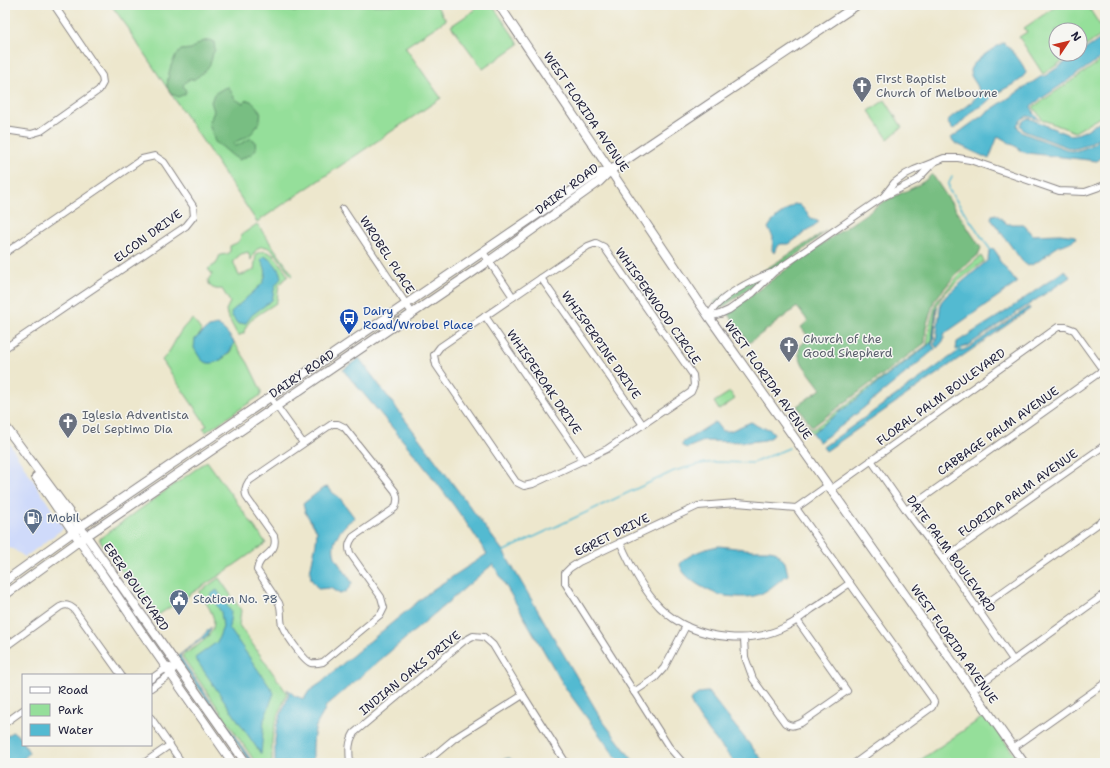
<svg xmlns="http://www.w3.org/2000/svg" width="1110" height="768" font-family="'Shantell Sans',sans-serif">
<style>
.built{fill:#cfdafa}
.green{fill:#95df9a;stroke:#5c806a}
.forest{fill:#78be82;stroke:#4d705e}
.water{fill:#53bad1;stroke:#3a6e86}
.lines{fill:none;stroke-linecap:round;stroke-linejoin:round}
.stream{stroke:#53bad1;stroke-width:1.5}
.street-casing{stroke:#888484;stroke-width:8}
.secondary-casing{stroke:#888484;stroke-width:10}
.street{stroke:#fff;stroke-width:6}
.secondary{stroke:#fff;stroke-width:8}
.labels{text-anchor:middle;stroke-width:3;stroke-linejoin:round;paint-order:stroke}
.worship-label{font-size:12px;fill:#5b616d;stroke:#f6f6f2;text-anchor:start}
.street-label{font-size:12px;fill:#22223b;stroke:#f6f6f2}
.transit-label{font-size:12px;fill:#164399;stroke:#f6f6f2;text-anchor:start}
.service-label{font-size:12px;fill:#4e5e75;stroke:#f6f6f2;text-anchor:start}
</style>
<rect width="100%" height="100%" fill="#f6f6f2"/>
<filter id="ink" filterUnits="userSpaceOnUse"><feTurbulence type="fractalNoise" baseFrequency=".025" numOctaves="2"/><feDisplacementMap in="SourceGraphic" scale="8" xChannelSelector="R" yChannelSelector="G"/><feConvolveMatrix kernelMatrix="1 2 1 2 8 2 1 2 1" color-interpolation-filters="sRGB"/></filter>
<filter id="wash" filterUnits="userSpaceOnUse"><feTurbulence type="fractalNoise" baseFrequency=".012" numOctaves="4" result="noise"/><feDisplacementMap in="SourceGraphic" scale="16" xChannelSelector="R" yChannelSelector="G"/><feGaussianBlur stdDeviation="0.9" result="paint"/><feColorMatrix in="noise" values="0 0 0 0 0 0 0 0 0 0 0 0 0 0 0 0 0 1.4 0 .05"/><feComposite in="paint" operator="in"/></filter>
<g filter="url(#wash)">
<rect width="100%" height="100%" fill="#ede7cd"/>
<path class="built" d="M5 437 64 528 25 557 13 549 5 547Z"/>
<g class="green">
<path d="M111 5H436L446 20 405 47 441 98 257 222 131 34 129 29Z"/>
<path d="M472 5H492L519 44 483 69 451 26 475 10Z"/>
<path d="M1058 5H1087L1105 33 1080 50V30H1056V54H1074L1043 74 1019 37 1027 32 1024 28Z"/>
<path d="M1105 58V114L1075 132 1043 120 1033 107Z"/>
<path d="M885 100 902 127 888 139 869 111Z"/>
<path d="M257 224 293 275 291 276C282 263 263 227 251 260L248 252 241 254 233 261 239 276 254 270 256 254C271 244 281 265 288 276L279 285 277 300 276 303C265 311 246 319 244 333L238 336 227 315 226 310 230 302 222 289C215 290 209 288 208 280L212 274 208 269 216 264 220 255 228 254 230 251V246C236 243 240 243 241 235Z"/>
<path d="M981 256 984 261C972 271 946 289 939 301 933 313 934 329 932 342L812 433 797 411 810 428 813 429 927 345 929 327 936 302 960 274Z"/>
<path d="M193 319 201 330V333L195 339 205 362C218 365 232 355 234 342L248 363 261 390V395L206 432 203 428 207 426 162 360C175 348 177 329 193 319Z"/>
<path d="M730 392 735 399 719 410 714 402Z"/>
<path d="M207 461 266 543 220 575 155 617 99 539Z"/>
<path d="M219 578 241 610 239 625 287 693 275 724 272 740V763H256L182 656C196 646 221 634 212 614 209 606 203 599 199 592Z"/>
<path d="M986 715 1020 763H916Z"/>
</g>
<g class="forest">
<path d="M285 5H306L304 8 294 12 288 9Z"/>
<path d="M209 40 214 42 215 50C211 56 213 56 211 61 209 69 199 76 193 80L192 79C187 80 185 82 183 86L186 91 185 94 178 97 171 93 167 87C168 74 171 59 181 50L191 49 201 42Z"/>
<path d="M229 87C233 95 234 101 244 103L247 100 251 101C254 104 258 108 260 111 263 118 255 132 248 136 244 139 238 140 234 143L236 146 251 138 255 141 256 149 252 154 239 160C230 155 224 147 215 142L209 124 214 111 211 102 214 94 224 88Z"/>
<path d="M932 174 981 248 978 255 958 272 934 301 926 327 925 343 812 427 797 406 821 389 803 365 799 356V347L809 338 801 327 808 321 797 307 749 343 728 313C773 278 820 245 867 213 875 207 884 201 893 197 907 190 921 186 932 174Z"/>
<path d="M826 231 801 252 719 310 714 302Z"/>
</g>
<g class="water">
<path d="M1105 36V55L1032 105 1031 107 1034 112 1033 113 1040 120 1028 116 1022 119 1017 125 1019 129 1023 133 1071 151C1084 151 1094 143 1105 136V155L1097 161 1027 153 1020 151V149L998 136 989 159 955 143 951 138 986 113 1042 76H1045L1078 54H1080V53Z"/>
<path d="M1003 43C1009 45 1025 66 1026 73L1019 81 999 92 982 106 972 111 959 125 955 128 952 129 948 123V120C955 113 975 102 978 94 981 85 970 79 970 71 970 63 995 47 1003 43Z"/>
<path d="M1028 118 1069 135C1083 135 1093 125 1105 118V134C1094 140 1085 148 1072 149L1024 131 1020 125 1023 121Z"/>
<path d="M794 204 800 205 811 218 819 222 789 244H781L777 246 774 253 772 250 773 237 768 228C773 218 785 212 794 204Z"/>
<path d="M996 214 1007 224H1021L1025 226 1032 235 1060 234 1075 236 1076 238C1072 243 1065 243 1059 246 1048 252 1040 263 1028 266L1022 261 991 219 992 215Z"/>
<path d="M993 248 998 255 999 260 1017 283 944 334V340L937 348 934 344 936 341 941 302 947 295 988 260 989 252Z"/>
<path d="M264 256C272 260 280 268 281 278L275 286 272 300 252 315 246 323 238 324 232 316 231 312 262 284C267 275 267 269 261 260Z"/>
<path d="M1065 270 1070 277 967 346 956 350 957 342 1005 312Z"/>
<path d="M937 307 934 340 932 344 935 349 844 424 819 442 812 433 932 342Z"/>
<path d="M1029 307 1030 309 826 451 823 447 956 353 968 348Z"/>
<path d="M217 325C225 329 229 335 234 342 232 353 215 369 203 361 199 358 197 352 194 348L195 339 209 327Z"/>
<path d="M359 358 503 551 602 720 635 763H620L566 689 493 564 326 706C324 713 320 718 317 724 312 734 313 752 313 763H275V740L277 725 289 694 287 689 295 696 304 699 309 691 321 683 347 660 432 590 487 554C445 488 394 429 343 370Z"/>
<path d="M715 422 722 431H730L751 422C754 423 756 426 760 427 766 428 769 428 774 433L772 437 765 440 748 442 704 441 687 448 682 446V443L685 441Z"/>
<path d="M328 487 333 493 339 497 354 517V518C342 527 328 542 336 559 340 567 348 574 352 583 349 589 346 592 340 594L330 588 318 589 311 579 310 572 316 543 317 531 305 512 303 504 323 488Z"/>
<path d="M719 546 753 550H769L775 551 785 562 788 575C776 582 768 593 754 596 748 598 723 597 717 594 706 590 682 578 680 564 688 554 706 548 719 546Z"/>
<path d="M217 590 231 612 229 628 274 693 264 720 261 754 195 658 217 642 223 627 221 612 210 595Z"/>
<path d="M211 627 208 635 181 654 180 657 253 763H251L177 657 201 638Z"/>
<path d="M708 692 763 761 764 763H735C719 743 701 725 690 701 695 695 700 692 708 692Z"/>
<path d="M12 732 15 733 23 740V745H25L29 753C22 762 16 763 5 763V737Z"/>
<path d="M509 758 516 763H495L498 761Z"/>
</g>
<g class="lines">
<g class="stream">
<path d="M952 177 949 183V190L992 252"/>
<path d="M957 353 961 349"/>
<path d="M502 552 674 471 700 464 715 462 753 463 789 448"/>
</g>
</g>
</g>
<g filter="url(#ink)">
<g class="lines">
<g class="street-casing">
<g id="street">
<path d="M5 130 31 134 41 131 99 90 103 83 102 76 54 5"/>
<path d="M884 196 894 183 906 174 914 170 944 158H958L970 160 1059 191 1085 192 1105 185"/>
<path d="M343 209 412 313"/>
<path d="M596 243 604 247 693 375 694 385 691 392 607 449 533 484 524 486 516 482 436 365 434 355 440 347 588 246Z"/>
<path d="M483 252 513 297"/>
<path d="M5 253 142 159 155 156 164 162 193 206 194 216 186 226 5 348"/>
<path d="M541 278 643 425"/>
<path d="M485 316 584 461"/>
<path d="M709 317 720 314 729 310 753 293 774 272 883 197 917 180 934 162"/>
<path d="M709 317C715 298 754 279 771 273"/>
<path d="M270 397 303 443"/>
<path d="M332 424H338L344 427 395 491C398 497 398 501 395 508L353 537C349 543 348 546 350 553L381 597 384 608 381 614 323 662C319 663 315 664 311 663 304 661 284 632 282 625 280 618 282 610 279 603L257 570C259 553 279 555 274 536L247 498C244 491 245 487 249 481Z"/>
<path d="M871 460 906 510 943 559 1013 660"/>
<path d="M830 490 1058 327H1066L1074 330 1105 373"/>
<path d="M796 508 827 486"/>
<path d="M906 510 1103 370"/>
<path d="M620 542C643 594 667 632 728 637 748 639 768 636 787 626 796 622 804 615 812 609 825 601 837 592 850 583"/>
<path d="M943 559 1105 445"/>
<path d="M977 610 1105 519"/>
<path d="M744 638 745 657 753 679 785 723C791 727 794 726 801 723L847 691 797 620"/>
<path d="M5 647 60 607C66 604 69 605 74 609L121 675"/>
<path d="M151 679 162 671 170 667"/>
<path d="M151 688 171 674 176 664"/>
<path d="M972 690 1105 594"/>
<path d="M634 692 655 678 664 668 686 626"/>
<path d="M151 718 182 763"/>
<path d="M5 723 23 710"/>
<path d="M1013 748 1105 683"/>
<path d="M144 763 170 745"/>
<path d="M350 763C349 751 348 743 354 733L464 641 473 636 484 637 493 645 523 695 566 763"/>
<path d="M425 763 455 738 523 695"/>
<path d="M683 763 669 747 565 583V573L570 568 579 562 698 506 737 503 796 508 932 698 934 702 932 707 855 763"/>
</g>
</g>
<g class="secondary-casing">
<g id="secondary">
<path d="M499 5 709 317 1024 763"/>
<path d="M5 426 80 527 246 763"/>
<path d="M36 477 143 634 233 763"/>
<path d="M5 581 80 527 595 175 610 170"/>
<path d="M5 595 79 541 489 261 599 182 611 170 857 5"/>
</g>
</g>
<use href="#street" class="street"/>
<use href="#secondary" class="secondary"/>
</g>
</g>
<defs>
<g id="church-pin" transform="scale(1)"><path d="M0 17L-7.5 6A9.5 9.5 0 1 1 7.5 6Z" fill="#6b7280" stroke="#f6f6f2"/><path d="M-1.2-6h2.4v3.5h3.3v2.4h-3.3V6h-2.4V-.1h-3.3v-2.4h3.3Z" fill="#fff"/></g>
<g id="bus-pin" transform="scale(1)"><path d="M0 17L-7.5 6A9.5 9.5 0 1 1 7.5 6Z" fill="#1a4fb4" stroke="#f6f6f2"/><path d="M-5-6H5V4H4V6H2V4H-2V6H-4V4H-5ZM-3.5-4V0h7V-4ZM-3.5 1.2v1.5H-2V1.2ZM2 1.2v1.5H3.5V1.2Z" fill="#fff"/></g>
<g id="fuel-pin" transform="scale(1)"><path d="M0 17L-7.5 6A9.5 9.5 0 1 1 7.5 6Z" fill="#5c6f8a" stroke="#f6f6f2"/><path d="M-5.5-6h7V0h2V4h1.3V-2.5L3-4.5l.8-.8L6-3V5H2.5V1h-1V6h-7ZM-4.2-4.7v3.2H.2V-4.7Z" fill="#fff"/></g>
<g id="civic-pin" transform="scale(1)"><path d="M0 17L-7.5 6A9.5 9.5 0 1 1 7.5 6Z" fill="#5c6f8a" stroke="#f6f6f2"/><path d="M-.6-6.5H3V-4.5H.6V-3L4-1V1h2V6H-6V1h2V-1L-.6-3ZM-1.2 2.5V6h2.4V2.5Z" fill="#fff"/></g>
</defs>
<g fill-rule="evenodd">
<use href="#church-pin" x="862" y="86"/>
<use href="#bus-pin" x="349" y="318"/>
<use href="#church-pin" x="789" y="346"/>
<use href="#church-pin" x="68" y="422"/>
<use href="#fuel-pin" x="33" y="518"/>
<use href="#civic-pin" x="179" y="599"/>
</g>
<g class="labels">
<g class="worship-label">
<text x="876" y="83">First Baptist<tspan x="876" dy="14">Church of Melbourne</tspan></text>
<text x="803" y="343">Church of the<tspan x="803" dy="14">Good Shepherd</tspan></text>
<text x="82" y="419">Iglesia Adventista<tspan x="82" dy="14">Del Septimo Dia</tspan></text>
</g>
<g class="street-label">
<text transform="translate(586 112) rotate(56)" y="4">WEST FLORIDA AVENUE</text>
<text transform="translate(567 189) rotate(-37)" y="4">DAIRY ROAD</text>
<text transform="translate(148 236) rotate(-36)" y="4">ELCON DRIVE</text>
<text transform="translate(387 255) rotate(57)" y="4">WROBEL PLACE</text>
<text transform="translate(658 306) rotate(55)" y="4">WHISPERWOOD CIRCLE</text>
<text transform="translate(601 345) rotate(55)" y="4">WHISPERPINE DRIVE</text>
<text transform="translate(302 374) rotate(-34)" y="4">DAIRY ROAD</text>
<text transform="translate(768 380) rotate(55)" y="4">WEST FLORIDA AVENUE</text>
<text transform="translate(544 382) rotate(56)" y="4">WHISPEROAK DRIVE</text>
<text transform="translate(941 397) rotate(-36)" y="4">FLORAL PALM BOULEVARD</text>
<text transform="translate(998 431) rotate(-35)" y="4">CABBAGE PALM AVENUE</text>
<text transform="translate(1018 493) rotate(-35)" y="4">FLORIDA PALM AVENUE</text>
<text transform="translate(612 535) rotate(-26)" y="4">EGRET DRIVE</text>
<text transform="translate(951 554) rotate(54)" y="4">DATE PALM BOULEVARD</text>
<text transform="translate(136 587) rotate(55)" y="4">EBER BOULEVARD</text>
<text transform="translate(954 644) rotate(55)" y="4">WEST FLORIDA AVENUE</text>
<text transform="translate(410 673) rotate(-39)" y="4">INDIAN OAKS DRIVE</text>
</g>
<g class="transit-label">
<text x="363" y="315">Dairy<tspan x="363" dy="14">Road/Wrobel Place</tspan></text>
</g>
<g class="service-label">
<text x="47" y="522">Mobil</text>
<text x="193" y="603">Station No. 78</text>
</g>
</g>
<rect width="1110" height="768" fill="none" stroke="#f6f6f2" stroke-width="20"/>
<rect x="22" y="674" width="130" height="72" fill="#f6f6f2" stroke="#a1a1a9"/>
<rect x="30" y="687" width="20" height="6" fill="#ffffff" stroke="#a1a1a9"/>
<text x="58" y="694" font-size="12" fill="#22223b">Road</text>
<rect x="30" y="704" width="20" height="12" fill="#95df9a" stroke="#a1a1a9"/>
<text x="58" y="714" font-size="12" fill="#22223b">Park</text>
<rect x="30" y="724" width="20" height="12" fill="#53bad1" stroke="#a1a1a9"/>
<text x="58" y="734" font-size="12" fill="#22223b">Water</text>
<g transform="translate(1068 42) rotate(55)"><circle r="19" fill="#f6f6f2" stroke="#a1a1a9"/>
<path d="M0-3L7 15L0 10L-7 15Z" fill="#c8321e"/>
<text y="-6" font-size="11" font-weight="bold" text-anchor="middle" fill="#22223b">N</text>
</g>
</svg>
